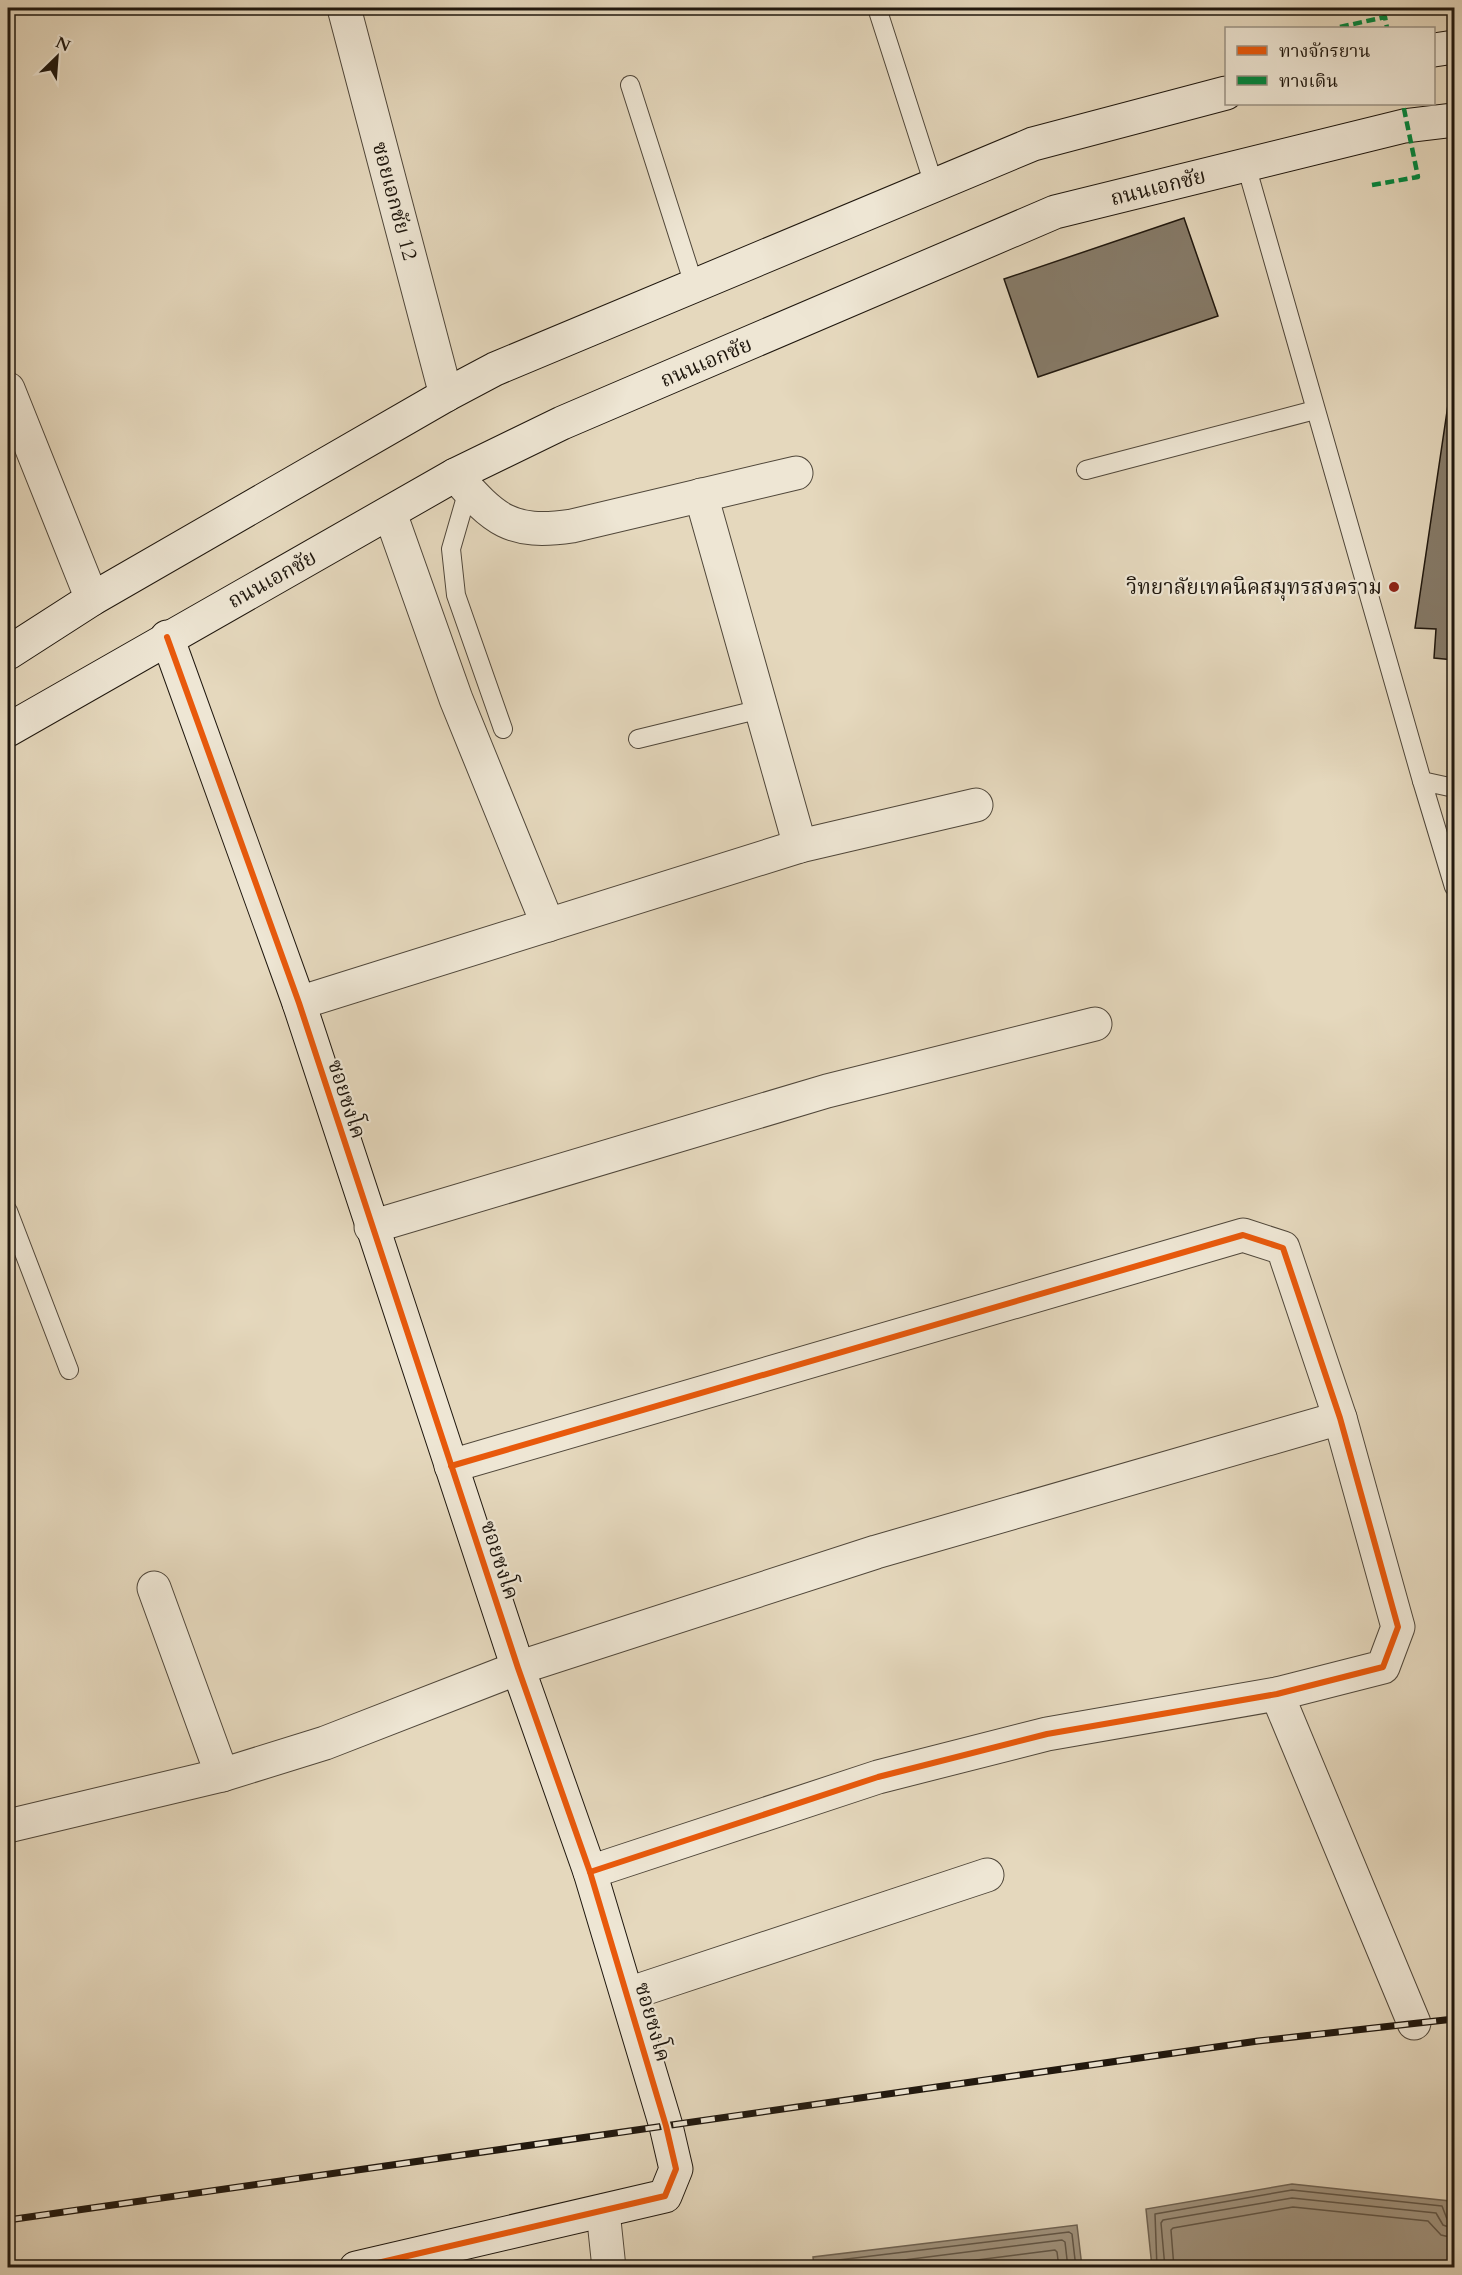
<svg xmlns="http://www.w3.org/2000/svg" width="1462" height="2275" font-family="Cardo,'Noto Serif Thai',serif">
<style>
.water{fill:#a29682;stroke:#6e6354;stroke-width:1.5}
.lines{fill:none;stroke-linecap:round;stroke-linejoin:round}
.shore{stroke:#605648;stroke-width:1.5}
.building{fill:#867b69;stroke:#1f170e;stroke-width:1.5}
.lane-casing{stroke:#50473a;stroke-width:20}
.street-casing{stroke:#50473a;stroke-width:35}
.secondary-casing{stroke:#1f170e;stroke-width:35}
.lane{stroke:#eee6d4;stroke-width:18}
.street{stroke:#eee6d4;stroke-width:33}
.secondary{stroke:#eee6d4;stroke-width:33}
.rail-casing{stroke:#1f170e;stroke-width:7}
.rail{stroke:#eee6d4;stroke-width:4.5;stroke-dasharray:14;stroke-linecap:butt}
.quiet{stroke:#00873e;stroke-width:4.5;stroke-dasharray:9 4.5;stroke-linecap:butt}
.cycleway-casing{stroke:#eee6d4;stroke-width:10}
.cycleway{stroke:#e8590c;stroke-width:6}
.poi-dot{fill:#8f2418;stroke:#eee6d4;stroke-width:2}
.labels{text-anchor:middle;stroke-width:4.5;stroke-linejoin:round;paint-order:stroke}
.street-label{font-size:21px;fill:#1f170e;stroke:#eee6d4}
.poi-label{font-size:21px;fill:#1f170e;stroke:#eee6d4;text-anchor:end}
</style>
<rect width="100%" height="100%" fill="#e5d8bd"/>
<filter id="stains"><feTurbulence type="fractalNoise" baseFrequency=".00333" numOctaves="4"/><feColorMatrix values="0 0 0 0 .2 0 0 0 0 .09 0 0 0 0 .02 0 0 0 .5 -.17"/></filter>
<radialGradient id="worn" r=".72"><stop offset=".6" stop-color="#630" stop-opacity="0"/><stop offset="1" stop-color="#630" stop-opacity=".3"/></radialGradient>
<g class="water">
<path d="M1292 2184 1450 2201 1454 2243V2267H1152L1146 2209Z"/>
<path d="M1077 2225 1082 2267H814L813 2257Z"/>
</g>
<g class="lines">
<g class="shore">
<path d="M819 2268 822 2262 1069 2232 1072 2234 1076 2268"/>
<path d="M841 2268 1062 2240 1065 2242 1068 2268"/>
<path d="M914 2268 1055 2250 1057 2252 1059 2268"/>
<path d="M1157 2268 1155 2214 1292 2190 1442 2206 1447 2219 1454 2222"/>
<path d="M1165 2268 1161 2223 1163 2220 1292 2198 1436 2213 1443 2225 1454 2229"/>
<path d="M1174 2268 1171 2230 1173 2228 1293 2207 1428 2221 1441 2235 1454 2238"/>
</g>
</g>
<g class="building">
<path d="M1184 218 1218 316 1038 377 1004 279Z"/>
<path d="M1454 364V660L1434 658 1436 629 1415 628Z"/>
</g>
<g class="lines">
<g class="lane-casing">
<g id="lane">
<path d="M877 8 934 185"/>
<path d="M630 85 694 285"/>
<path d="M1246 165 1422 781"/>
<path d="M1086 470 1315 410"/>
<path d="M468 490 451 549 456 595 503 729"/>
<path d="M638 739 761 709"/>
<path d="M1454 788 1422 781 1454 887"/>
<path d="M8 1211 69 1370"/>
</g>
</g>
<g class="street-casing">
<g id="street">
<path d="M344 8 446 395"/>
<path d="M8 389 92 599"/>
<path d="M455 475C495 520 510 535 572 526L796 473"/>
<path d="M701 495 800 846"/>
<path d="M390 513 456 699 548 925"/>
<path d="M299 1003 800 846 976 805"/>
<path d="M371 1227 827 1091 1095 1024"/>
<path d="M451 1466 1243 1235 1283 1248 1340 1418 1398 1627 1383 1667 1277 1694 1047 1734 878 1777 590 1872"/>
<path d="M154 1588 222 1775"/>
<path d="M1277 1694 1414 2023"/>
<path d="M8 1826 222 1775 325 1743 518 1668 876 1552 1340 1418"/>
<path d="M628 1994 987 1875"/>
<path d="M603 2211 609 2268"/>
</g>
</g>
<g class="secondary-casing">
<g id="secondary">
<path d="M1434 50 1454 47"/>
<path d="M167 637 299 1003 518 1668 590 1872 666 2126 676 2169 665 2196 356 2268"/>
<path d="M8 653 92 599 446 395 495 369 1033 144 1226 93"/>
<path d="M8 730 455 475 562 423 1055 212 1404 126 1454 120"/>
</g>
</g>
<use href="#lane" class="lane"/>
<use href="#street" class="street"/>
<use href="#secondary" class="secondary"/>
<g class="rail-casing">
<path id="rail" d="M8 2220 1258 2041 1454 2019"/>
</g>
<use href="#rail" class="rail"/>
<g class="quiet">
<path d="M1340 27 1385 17 1387 28"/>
<path d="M1372 185 1418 177 1403 104"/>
</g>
<g class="cycleway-casing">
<g id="cycleway">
<path d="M167 637 299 1003 518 1668 590 1872 666 2126 676 2169 665 2196 356 2268"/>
<path d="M451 1466 1243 1235 1283 1248 1340 1418 1398 1627 1383 1667 1277 1694 1047 1734 878 1777 590 1872"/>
</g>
</g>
<use href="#cycleway" class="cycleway"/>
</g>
<circle class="poi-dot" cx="1394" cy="587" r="6"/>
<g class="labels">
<g class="street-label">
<text transform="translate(1158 187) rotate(-14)" y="7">ถนนเอกชัย</text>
<text transform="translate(395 201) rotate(75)" y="7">ซอยเอกชัย 12</text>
<text transform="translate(706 362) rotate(-23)" y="7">ถนนเอกชัย</text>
<text transform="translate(272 579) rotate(-29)" y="7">ถนนเอกชัย</text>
<text transform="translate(347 1099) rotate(72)" y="7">ซอยชงโค</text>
<text transform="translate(500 1560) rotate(72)" y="7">ซอยชงโค</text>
<text transform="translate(653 2022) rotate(74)" y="7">ซอยชงโค</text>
</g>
<g class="poi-label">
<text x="1382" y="594">วิทยาลัยเทคนิคสมุทรสงคราม</text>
</g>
</g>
<rect width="1462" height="2275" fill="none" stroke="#e5d8bd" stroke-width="30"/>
<rect x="9" y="9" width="1444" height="2257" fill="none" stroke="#1f170e" stroke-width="3"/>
<rect x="15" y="15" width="1432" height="2245" fill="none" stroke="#1f170e" stroke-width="1.5"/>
<rect x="1225" y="27" width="210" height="78" fill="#eee6d4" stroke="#9b9385" stroke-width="1.5"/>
<rect x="1237" y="46" width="30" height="9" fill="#e8590c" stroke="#9b9385" stroke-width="1.5"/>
<text x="1279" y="57" font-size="18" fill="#1f170e">ทางจักรยาน</text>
<rect x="1237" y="76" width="30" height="9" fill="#00873e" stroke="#9b9385" stroke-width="1.5"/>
<text x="1279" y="87" font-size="18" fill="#1f170e">ทางเดิน</text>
<g transform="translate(57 57) rotate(25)" stroke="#eee6d4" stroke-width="4.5" paint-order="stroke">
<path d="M0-4.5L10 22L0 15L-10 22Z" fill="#1f170e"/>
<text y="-9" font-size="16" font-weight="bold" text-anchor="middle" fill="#1f170e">N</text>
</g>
<rect width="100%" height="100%" filter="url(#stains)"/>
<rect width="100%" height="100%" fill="url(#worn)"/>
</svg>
